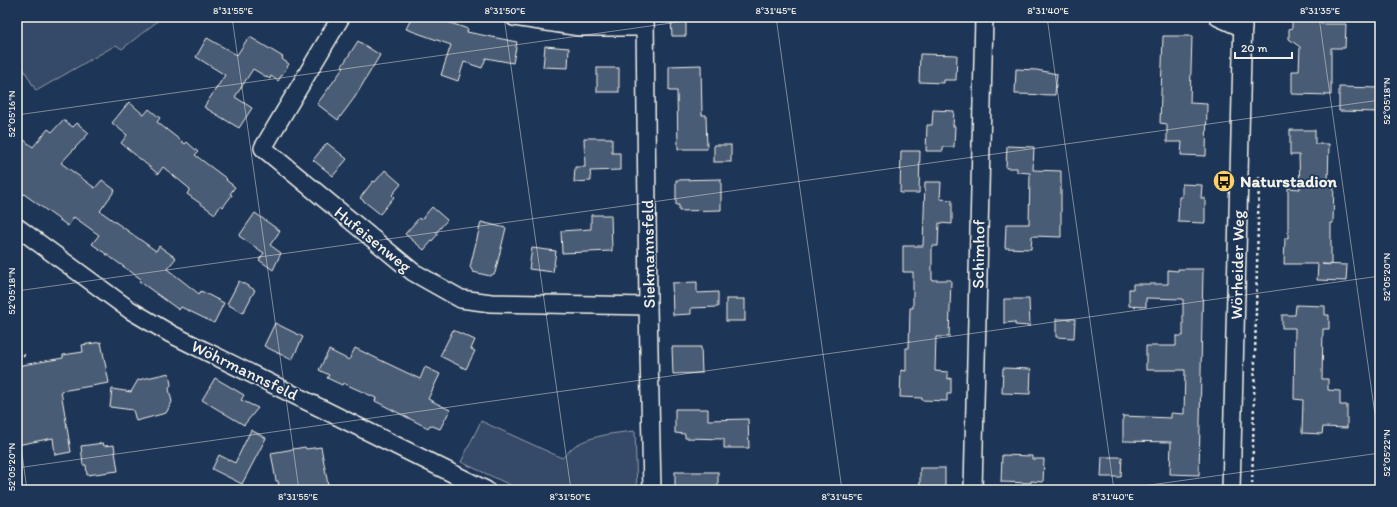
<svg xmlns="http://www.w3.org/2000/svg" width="1397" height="507" font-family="Itim,sans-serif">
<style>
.green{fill:#354a67;stroke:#949ea8}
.building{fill:#485b74;stroke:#f4f1e8}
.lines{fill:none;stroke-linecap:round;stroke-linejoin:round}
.street-casing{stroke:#f4f1e8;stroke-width:20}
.path{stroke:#f4f1e8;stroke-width:2.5;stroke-dasharray:3 3;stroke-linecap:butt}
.street{stroke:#1d3557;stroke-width:17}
.ticks{fill:none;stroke:#f4f1e8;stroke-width:1;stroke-opacity:0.45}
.labels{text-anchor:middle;stroke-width:3.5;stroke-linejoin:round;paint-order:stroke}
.poi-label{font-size:17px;font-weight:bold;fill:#f4f1e8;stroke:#1d3557;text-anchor:start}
.street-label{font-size:17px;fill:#f4f1e8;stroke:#1d3557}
.neatline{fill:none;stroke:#f4f1e8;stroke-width:1.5}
.ticks-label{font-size:10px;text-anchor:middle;fill:#f4f1e8}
</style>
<rect width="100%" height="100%" fill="#1d3557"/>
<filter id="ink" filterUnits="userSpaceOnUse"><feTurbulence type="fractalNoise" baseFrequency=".025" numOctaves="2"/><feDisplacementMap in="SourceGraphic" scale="8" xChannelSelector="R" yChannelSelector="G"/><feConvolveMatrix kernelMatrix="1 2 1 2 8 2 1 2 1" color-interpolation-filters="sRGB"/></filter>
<g filter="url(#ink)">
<g class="green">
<path d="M17 17H163L122 49 116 45 36 91 17 57Z"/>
<path d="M481 421 562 458C567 454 571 448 576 445 594 435 615 433 635 431L637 490H521L461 462Z"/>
</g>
<g class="building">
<path d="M412 17H433L468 29 467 32 517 42 513 63 486 58 482 68 464 62 458 81 441 75 451 45 406 29Z"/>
<path d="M1292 17H1321V24H1346L1345 48H1331V95L1292 94V71H1299L1300 47 1289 39V29L1292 28Z"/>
<path d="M686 19V36H672L671 20Z"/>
<path d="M1163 36H1192L1190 103 1207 104 1206 156 1181 155 1182 142H1167V124L1160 123Z"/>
<path d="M250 37 283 57 282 59 289 64 278 81 271 76 270 79 253 69 235 97 252 108 239 128 204 107 225 75 196 57 207 38 237 55 248 38 249 39Z"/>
<path d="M358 41 380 55 355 97 338 120 317 104 344 67 342 66Z"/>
<path d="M545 46 569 48 568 68 543 67Z"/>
<path d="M920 54 957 55 956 80H944V83L919 82Z"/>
<path d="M701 65 702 115H706L707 149H678L677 91H669V66Z"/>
<rect x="597" y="68" width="22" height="24"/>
<path d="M1016 69 1037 70 1057 74 1055 95 1015 94Z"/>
<path d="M1339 87 1380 88V112L1339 111Z"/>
<path d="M129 102 144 115 149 109 160 118 157 122 185 144 187 142 198 152 195 155 227 179 226 180 235 187 230 194 232 195 223 207 221 205 215 214 187 194 190 189 163 167 158 174 121 143 127 135 112 123Z"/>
<path d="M933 110 954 111 953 126H955L954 147H943V151H926L927 125H932Z"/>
<path d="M63 120 73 127 77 123 89 133 61 163 95 188 102 180 115 190 100 211 156 251 159 246 176 258 167 269 180 279 199 294 201 291 224 303 214 323 181 307 179 310 139 281 141 279 92 244 99 235 74 217 68 226 17 189V149L24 140 33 147 48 129 52 132Z"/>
<path d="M1290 130H1315V144H1329L1328 182H1334L1333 223H1331V265L1322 264 1347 265 1346 281 1317 280 1318 264H1284L1285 238H1288V188L1300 189 1299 155H1290Z"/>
<path d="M584 138H612V153H620V170L590 171 591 181 574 182 575 167H585Z"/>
<path d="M327 143 347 159 333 176 313 160Z"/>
<rect x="714" y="145" width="17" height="17"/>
<path d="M1007 146 1034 147 1033 170 1061 171V237L1032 236 1031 249 1005 248 1006 224H1029L1030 173 1017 172V168H1006Z"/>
<path d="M901 151H920L919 193H900Z"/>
<path d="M385 170 401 184 392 195 394 197 380 214 360 198 373 181 375 182Z"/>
<path d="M721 179V210L679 211V205H676V180Z"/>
<path d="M925 182H941L940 199 952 200V224L939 223 938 246H932V280H951L949 337H936L935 371 948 372V379L951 378V394H947V401L922 400V398L900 397 901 370 906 371V348H909L910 308H913V272H903V246H923Z"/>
<path d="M1182 184 1202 185 1201 198H1205V223L1178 222 1179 197H1182Z"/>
<path d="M432 207 447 220 436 233 438 234 424 250 405 234 419 218 421 220Z"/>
<path d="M255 213 280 231 270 245 281 253 273 270 259 260 264 253 239 236Z"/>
<path d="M591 215H611L612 251 562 253 561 231 591 229Z"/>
<path d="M481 222 506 228 495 273 490 276 473 272 470 267Z"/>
<path d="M532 248 556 251 553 272 529 269Z"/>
<path d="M1178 269H1203L1199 475 1170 474 1171 442 1123 441V416L1171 418V413L1184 414 1185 370H1146V346H1176V336H1183V299L1146 298V307L1129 306V289H1133V284H1168V270L1178 271Z"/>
<path d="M239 281 255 290 243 313 227 304Z"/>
<path d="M697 282V293L718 292V307L691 308V314L673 315 672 283Z"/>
<rect x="726" y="299" width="19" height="22"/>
<path d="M1004 299H1029L1030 326 1015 325V322L1004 323Z"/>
<path d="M1296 305 1325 306V315H1329V329H1323L1322 379H1328V390L1340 391V405H1347V428L1323 427 1322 434 1302 433 1303 400 1294 399 1295 328H1282V315H1295Z"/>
<path d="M1056 319H1075L1074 338 1056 337Z"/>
<path d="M275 323 303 337 292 360 264 346Z"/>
<path d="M453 330 475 340 471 349 475 351 466 369 440 356Z"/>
<path d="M101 342 109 383 61 391 71 452 55 455 53 438 17 445V366L63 358V355L83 352 82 345Z"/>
<path d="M672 347H701L702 373 673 374Z"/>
<path d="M355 348 420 379 425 367 440 374 428 399 450 410 440 429 430 425 428 428 375 401 376 398 343 383 342 385 327 378 329 375 319 370 329 350 349 360Z"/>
<path d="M1003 368 1031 369 1030 394 1002 393Z"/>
<path d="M169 373 171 385 169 389 172 402 166 413 136 421 133 410 110 407 112 389 131 392 138 380Z"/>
<path d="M215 378 244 395 241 400 258 408 244 425 202 400Z"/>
<path d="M675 409H708V420L748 419 749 448H724V439L685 438V434L675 433Z"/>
<path d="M251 430 266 438 242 484 212 469 219 455 235 463Z"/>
<path d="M103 443 104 446 114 445 118 471 87 475 86 465H83L81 446Z"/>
<path d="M305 447 306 449 321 447 329 490H280L278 481H276L271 453Z"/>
<path d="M1002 455 1032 456V459H1044L1043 482 1031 481V483L1001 482Z"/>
<path d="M1102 457H1122L1121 477H1101Z"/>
<rect x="920" y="468" width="25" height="22"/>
<rect x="675" y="472" width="43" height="18"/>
</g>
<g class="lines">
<g class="street-casing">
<g id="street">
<path d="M341 17 263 148 413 272 461 299 491 303 648 306"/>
<path d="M514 17 580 27H645"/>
<path d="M645 17 648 306 652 490"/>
<path d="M1218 17 1243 28"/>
<path d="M17 227 130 310 171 334 486 490"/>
<path d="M973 490 984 17"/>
<path d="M1231 490 1243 17"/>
</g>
</g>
<g class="path">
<path d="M17 356 25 355"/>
<path d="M1252 490 1259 177"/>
</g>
<use href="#street" class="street"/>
</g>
</g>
<path class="ticks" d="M232 17 299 490M504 17 571 490M776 17 842 490M1047 17 1114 490M1319 17 1380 450M17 115 714 17M17 291 1380 100M17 417 27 490M17 468 1380 276M1114 490 1380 453"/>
<defs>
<g id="bus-disc" transform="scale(1.15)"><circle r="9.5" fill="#ffd166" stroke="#1d3557"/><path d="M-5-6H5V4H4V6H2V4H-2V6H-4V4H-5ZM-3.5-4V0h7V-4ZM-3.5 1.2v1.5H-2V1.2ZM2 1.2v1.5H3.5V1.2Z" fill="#111"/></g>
</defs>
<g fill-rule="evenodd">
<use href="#bus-disc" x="1224" y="181"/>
</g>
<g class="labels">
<g class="poi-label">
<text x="1240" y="187">Naturstadion</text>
</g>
<g class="street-label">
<text transform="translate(373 239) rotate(39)" y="6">Hufeisenweg</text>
<text transform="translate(648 254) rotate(-91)" y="6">Siekmannsfeld</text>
<text transform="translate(978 254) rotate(-89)" y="6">Schimhof</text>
<text transform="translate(1237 265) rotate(-89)" y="6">Wörheider Weg</text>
<text transform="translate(245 370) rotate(26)" y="6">Wöhrmannsfeld</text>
</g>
</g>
<rect width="1397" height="507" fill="none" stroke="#1d3557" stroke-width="44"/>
<path d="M1235 52v6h57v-6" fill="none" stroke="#f4f1e8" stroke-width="2"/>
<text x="1241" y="52" font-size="12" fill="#f4f1e8" stroke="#1d3557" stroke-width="3" paint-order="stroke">20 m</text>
<rect x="22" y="22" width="1353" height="463" class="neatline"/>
<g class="ticks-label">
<text x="233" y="14">8°31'55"E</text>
<text x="505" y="14">8°31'50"E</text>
<text x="776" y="14">8°31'45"E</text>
<text x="1048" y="14">8°31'40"E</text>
<text x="1320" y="14">8°31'35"E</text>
<text transform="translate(1386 101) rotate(-90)" y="4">52°05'18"N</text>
<text transform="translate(11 114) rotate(-90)" y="4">52°05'16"N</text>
<text transform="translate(1386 277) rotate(-90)" y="4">52°05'20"N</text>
<text transform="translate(11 291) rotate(-90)" y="4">52°05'18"N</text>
<text transform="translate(1386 453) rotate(-90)" y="4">52°05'22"N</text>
<text transform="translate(11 467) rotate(-90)" y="4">52°05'20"N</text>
<text x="298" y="500">8°31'55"E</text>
<text x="570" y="500">8°31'50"E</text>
<text x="842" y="500">8°31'45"E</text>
<text x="1113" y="500">8°31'40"E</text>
</g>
</svg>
